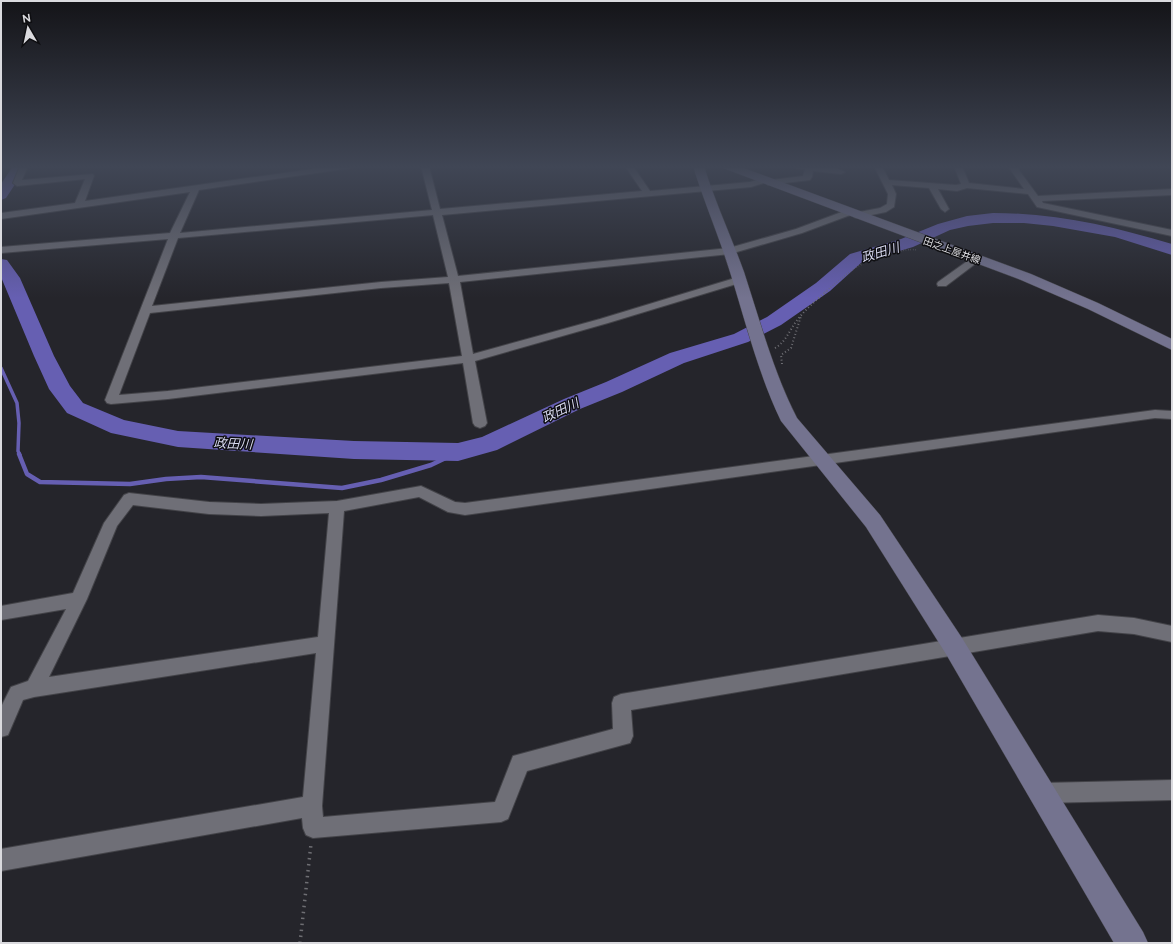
<svg xmlns="http://www.w3.org/2000/svg" width="1173" height="944" font-family="Raleway,'Noto Sans JP',sans-serif">
<style>
.lines{fill:none;stroke-linecap:round;stroke-linejoin:round}
.stream-far1{stroke:#665fb2;stroke-width:3.5}
.stream{stroke:#665fb2;stroke-width:4.5}
.river{fill:#665fb2;fill-rule:evenodd}
.street-casing{stroke:#434348;stroke-width:2}
.secondary-casing{stroke:#434348;stroke-width:1}
.path-far2{stroke:#6e6e73;stroke-width:1.5;stroke-dasharray:0.5 2;stroke-linecap:butt}
.path-far1{stroke:#6e6e73;stroke-width:2;stroke-dasharray:1 2.5;stroke-linecap:butt}
.path{stroke:#6e6e73;stroke-width:3.5;stroke-dasharray:1.5 4.5;stroke-linecap:butt}
.street{fill:#6f6f77;fill-rule:evenodd}
.secondary{fill:#74738f;fill-rule:evenodd}
.labels{text-anchor:middle;stroke-width:3;stroke-linejoin:round;paint-order:stroke}
.far-street-label{font-size:10px;fill:#dadade;stroke:#0e0e11}
.water-label{font-size:13px;font-style:italic;fill:#d7d8ef;stroke:#0e0e11}
</style>
<rect width="100%" height="100%" fill="#25252b"/>
<g class="lines">
<g class="stream-far1">
<path d="M1 368 17 403 19 423 18 451 20 455"/>
<path d="M452 455 458 452"/>
</g>
<path class="stream" d="M19 454 27 474 40 482 130 484 166 479 201 477 342 488 381 480 431 465 454 454"/>
<g class="river">
<path d="M13 166H27L6 198 1 200V184Z"/>
<path d="M993 213C1057 213 1111 226 1172 244V255L1115 237 1053 226 1024 223H993L968 226 950 230 913 247 862 262 830 291 781 325 748 342 684 363 622 392 580 409 497 450 458 461 354 459 178 447 111 433 67 413 49 389 34 356 1 277V259L7 260 20 278 54 356 70 386 83 403 124 420 178 431 354 441 458 443 482 437 564 399 606 382 670 353 734 334 767 317 816 283 850 254 901 239 938 224 967 216Z"/>
</g>
<g class="street-casing">
<g id="street">
<path d="M20 166H28L22 180 93 174 94 176 85 201 333 166H355L351 168 199 190 180 233 432 210 421 166H429L440 209 642 191 625 166H633L650 191 750 182 764 178 768 180 767 182 751 187 442 215 458 276 729 248 796 229 847 210H853L854 212 853 214 802 233 730 254 460 282 473 354 600 319 735 278 739 277 744 280 743 282 608 323 475 361 487 423 485 426 480 428 475 426 473 423 463 363 168 399 111 404 107 403 105 400 168 239 1 253V247L170 233 190 192 1 219V213L75 203 85 179 17 186 13 183ZM433 215 448 277 381 282 152 306 178 238ZM449 283 462 356 168 391 119 395 150 313 381 288Z"/>
<path d="M793 166C805 166 836 165 845 172L841 174 813 171 812 177 810 180 768 185 767 183 768 181 771 180 803 176 805 169 794 168Z"/>
<path d="M874 166H882L889 180 956 185 961 184 954 166H962L969 183 1024 189 1008 166H1016L1038 196 1172 189V195L1042 201 1043 203 1172 230V236L1037 207 1028 194 967 188 957 191 938 189 949 209 945 212 941 209 929 188 892 185 896 194 894 207 886 212 857 218 854 217 853 215 854 213 880 208 887 204 888 194Z"/>
<path d="M976 256 979 257 981 259 979 261 946 286H938L937 284 938 282 973 257Z"/>
<path d="M1155 410 1172 411V419L1155 418 465 515 448 512 419 497 344 511 322 806 323 817 495 802 513 756 613 729 612 703 614 697 621 694 1098 615 1134 618 1172 626V642L1134 634 1098 631 631 710 633 736 630 743 527 771 508 819 501 822 313 838 306 835 303 828 302 818 1 871V849L303 797 316 653 34 697 23 700 8 735 1 737V707L11 687 28 681 66 609 1 620V606L73 593 104 523 124 495 129 493 209 502 261 504 337 501 421 486 455 502 465 503ZM133 505 209 514 261 516 329 513 318 637 49 677 87 599 117 526Z"/>
<path d="M1172 780V800L1042 803 1035 800 1032 793 1035 786 1042 783Z"/>
</g>
</g>
<g class="secondary-casing">
<g id="secondary">
<path d="M693 166H704C715 202 731 236 744 272 760 321 773 371 797 418L880 515 962 638 1143 932 1148 943H1114L946 654 866 527 781 421C758 373 746 323 730 272 719 236 704 202 693 166Z"/>
<path d="M722 166H738L1031 274 1098 303 1172 339V350L1088 309 1021 280 723 168Z"/>
</g>
</g>
<path class="path-far2" d="M825 292C850 271 864 258 897 252 904 250 910 249 918 250"/>
<g class="path-far1">
<path d="M775 348C786 342 790 329 798 319 806 309 816 300 827 291"/>
<path d="M782 364 781 355 791 348 801 316"/>
</g>
<path class="path" d="M300 943 311 844"/>
<use href="#street" class="street"/>
<use href="#secondary" class="secondary"/>
</g>
<linearGradient id="sky" x2="0" y2="1"><stop stop-color="#141418"/><stop offset="0.56" stop-color="#404655"/><stop offset="1" stop-color="#404655" stop-opacity="0"/></linearGradient>
<rect width="1173" height="298" fill="url(#sky)"/>
<g class="labels">
<g class="far-street-label">
<text transform="translate(952 250) rotate(20)" y="4">田之上屋井線</text>
</g>
<g class="water-label">
<text transform="translate(880 252) rotate(-17)" y="5">政田川</text>
<text transform="translate(560 410) rotate(-25)" y="5">政田川</text>
<text transform="translate(233 443) rotate(3)" y="5">政田川</text>
</g>
</g>
<rect width="1173" height="944" fill="none" stroke="#dadade" stroke-width="4"/>
<g transform="translate(28 28) rotate(351)" stroke="#0e0e11" stroke-width="3" paint-order="stroke">
<path d="M0-3L7 15L0 10L-7 15Z" fill="#dadade"/>
<text y="-6" font-size="11" font-weight="bold" text-anchor="middle" fill="#dadade">N</text>
</g>
</svg>
